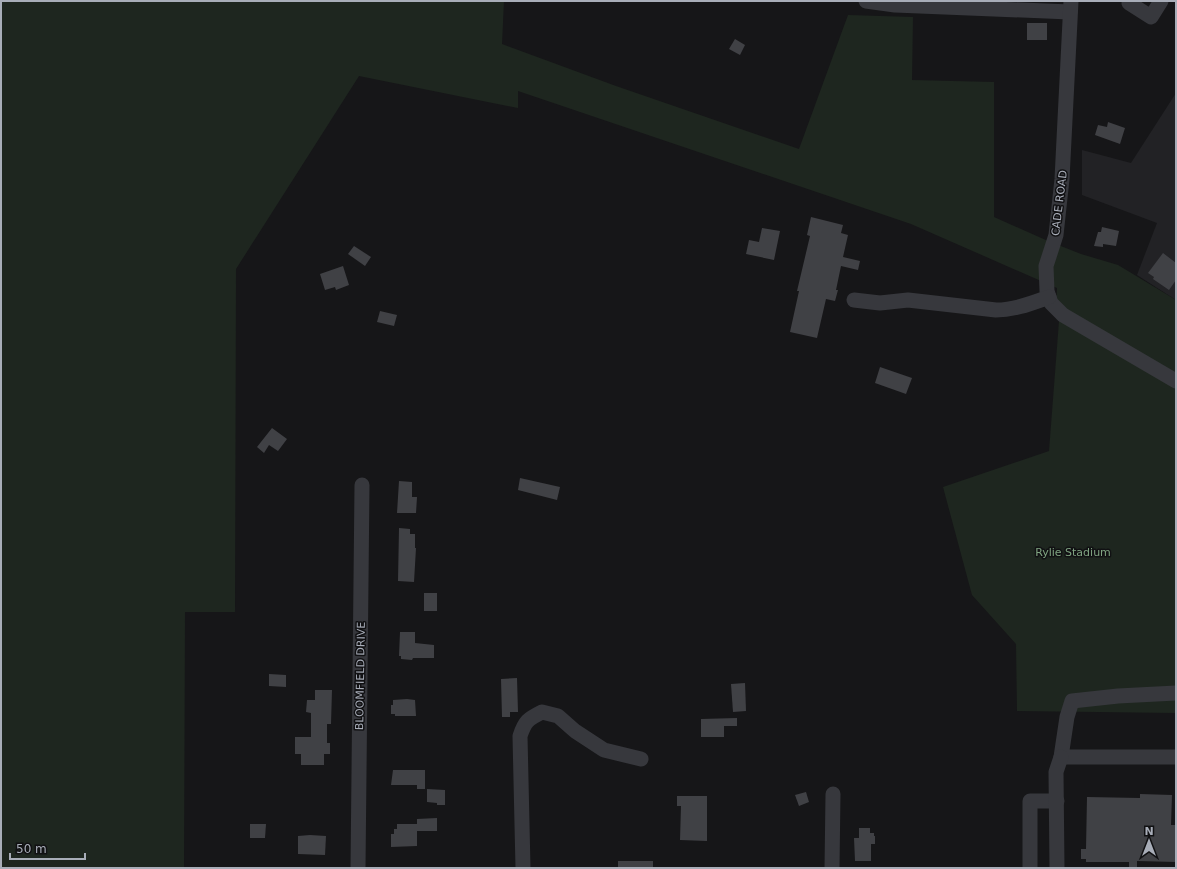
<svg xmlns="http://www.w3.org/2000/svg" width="1177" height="869" font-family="'DejaVu Sans',sans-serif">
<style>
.built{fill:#222225}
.green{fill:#1e261f}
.building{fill:#404145}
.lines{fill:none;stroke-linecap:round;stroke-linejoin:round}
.minor{stroke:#37383d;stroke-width:15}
.labels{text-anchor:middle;stroke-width:3;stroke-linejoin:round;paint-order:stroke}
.street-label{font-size:11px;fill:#a8adb8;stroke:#111113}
.park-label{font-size:11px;fill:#7fa381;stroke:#111113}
</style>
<rect width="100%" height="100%" fill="#161618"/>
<path class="built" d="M1176 93V300L1137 275 1157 223 1082 195V150L1131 163Z"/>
<path class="green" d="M1 1H504L502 44 616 86 799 149 848 15 913 17 912 80 994 82V217L1048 241 1081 254 1118 265 1176 300V713L1017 711 1016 644 972 595 943 487 1049 451 1059 321 1056 319 1057 288 911 224 518 91V108L359 76 236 269 235 612H185L184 868H1Z"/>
<g class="building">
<rect x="1027" y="23" width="20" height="17"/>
<path d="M735 39 745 45 740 55 729 49Z"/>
<path d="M1108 122 1125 128 1120 144 1095 135 1098 125 1107 127Z"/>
<path d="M811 217 843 225 841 233 848 235 843 257 860 261 858 270 841 266 836 290H838L835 301 826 299 817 338 790 332 799 291H797L810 236 807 235Z"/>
<path d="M1102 227 1119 231 1116 246 1103 244V247L1094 246 1098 232H1101Z"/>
<path d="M762 228 780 231 774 260 746 254 749 240 759 242Z"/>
<path d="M354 246 371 257 365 266 348 254Z"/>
<path d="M1163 253 1176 263V280L1169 290 1153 279 1154 277 1148 273Z"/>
<path d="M343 266 349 285 336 290 335 287 325 290 320 274Z"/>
<path d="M380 311 397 315 394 326 377 322Z"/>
<path d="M880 367 912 378 906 394 875 383Z"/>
<path d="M272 428 287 439 278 451 269 445 264 453 257 447Z"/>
<path d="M520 478 560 487 557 500 518 490Z"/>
<path d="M399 481 412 482V497H417L416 513H397Z"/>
<path d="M399 528 410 529V534H415V548H416L414 582 398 581Z"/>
<rect x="424" y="593" width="13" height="18"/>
<path d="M400 632H415V643L434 645V658H413L412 660 401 659V656H399Z"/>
<path d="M269 674 286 675V687L269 686Z"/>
<path d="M517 678 518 712H510V717H502L501 679Z"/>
<path d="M745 683 746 711 733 712 731 684Z"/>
<path d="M315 690H332L331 724H327V743H330V754H324V765H301V754H295V737H311V713L306 712 307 700H315Z"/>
<path d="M407 699 415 700 416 716H395V714H391V705H393V700Z"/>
<path d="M737 718V726H724V737H701V719Z"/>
<path d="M393 770H425V789H417V785H391Z"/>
<path d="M427 789 445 790V805H437V803L427 802Z"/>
<path d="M806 792 809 802 799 806 795 795Z"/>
<path d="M1140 794 1172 795 1171 825H1176V862L1137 861V868H1129V862H1086V859H1081V849H1086L1087 797 1140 798Z"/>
<path d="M677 796H707V841L680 840 681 806H677Z"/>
<path d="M437 818V831H417V819Z"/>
<path d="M250 824H266L265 838H250Z"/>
<path d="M397 824H417V846L391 847V834H394V829H397Z"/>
<path d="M859 828H870V833H874V836H875V844H871V861H855L854 838H859Z"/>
<path d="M310 835 326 836 325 855 298 854V836Z"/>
<rect x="618" y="861" width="35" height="7"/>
</g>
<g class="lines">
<g class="minor">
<path d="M866 1 895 5 1070 12"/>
<path d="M1071 1 1062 179 1056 235 1046 266 1047 291 1051 303 1063 315 1176 381"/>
<path d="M1130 1 1129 3 1151 17 1161 1"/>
<path d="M854 300 880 303 908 300 996 310C1015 310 1032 303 1049 297"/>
<path d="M1176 693 1118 696 1072 701 1067 717 1061 757H1176"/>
<path d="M358 868 362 485"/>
<path d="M523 868 520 736C525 721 528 719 542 712L558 716 575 731 604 750 641 759"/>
<path d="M832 868 833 794"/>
<path d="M1030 868V801H1057"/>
<path d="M1057 868 1056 772 1061 757"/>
</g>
</g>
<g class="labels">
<g class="street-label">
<text transform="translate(1059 203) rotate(-83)" y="4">CADE ROAD</text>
<text transform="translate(360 676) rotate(-89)" y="4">BLOOMFIELD DRIVE</text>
</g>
<g class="park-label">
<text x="1073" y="556">Rylie Stadium</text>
</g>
</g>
<rect width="1177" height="869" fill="none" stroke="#a8adb8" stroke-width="4"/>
<g transform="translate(1149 841)" stroke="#111113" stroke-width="3" paint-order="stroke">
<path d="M0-3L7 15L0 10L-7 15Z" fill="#a8adb8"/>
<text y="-6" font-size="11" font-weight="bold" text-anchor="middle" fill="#a8adb8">N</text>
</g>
<path d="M10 853v6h75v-6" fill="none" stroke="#a8adb8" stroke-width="2"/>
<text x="16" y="853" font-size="12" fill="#a8adb8" stroke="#111113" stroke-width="3" paint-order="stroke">50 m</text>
</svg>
